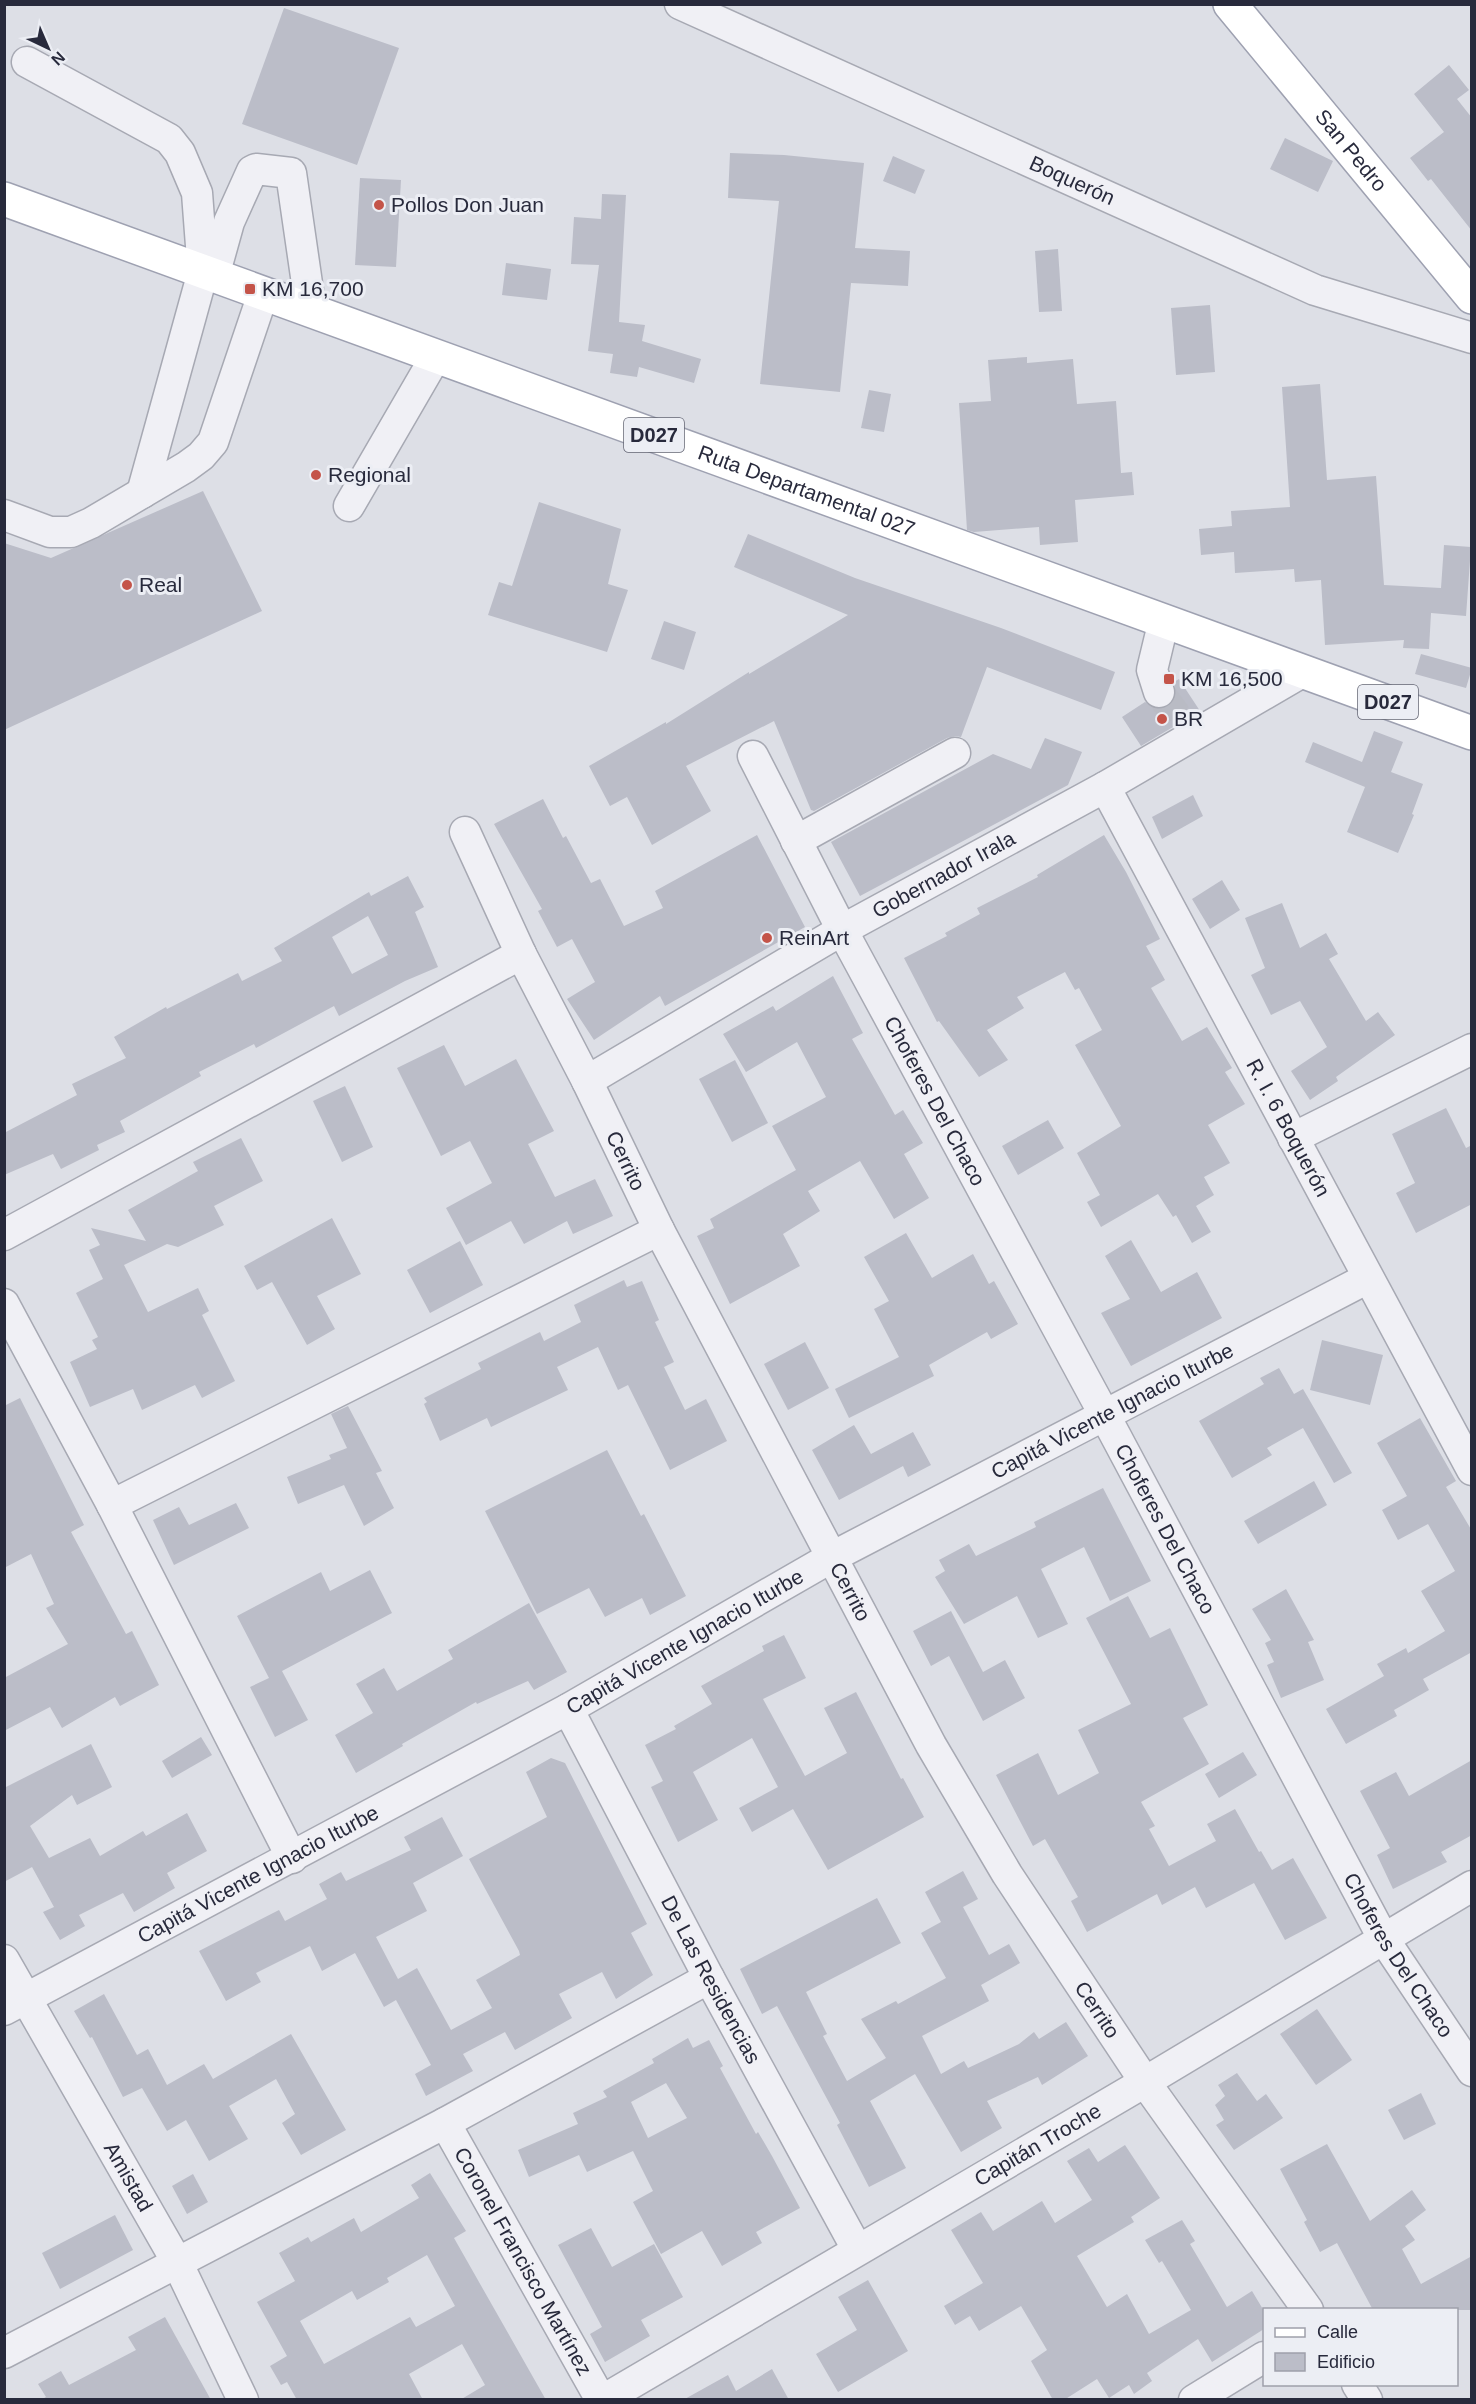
<svg xmlns="http://www.w3.org/2000/svg" width="1476" height="2404" font-family="Helvetica,sans-serif">
<style>
.building{fill:#bbbdc8;fill-rule:evenodd}
.lines{fill:none;stroke-linecap:round;stroke-linejoin:round}
.minor-tunnel{stroke:#b9bbc4;stroke-width:30;stroke-dasharray:30 15;stroke-linecap:butt}
.minor-casing{stroke:#a7a9b3;stroke-width:33}
.major-casing{stroke:#9ea1b1;stroke-width:36}
.minor{stroke:#f0f0f5;stroke-width:30}
.major{stroke:#fff;stroke-width:33}
.poi-dot{fill:#c45449;stroke:#eceef4;stroke-width:2}
.labels{text-anchor:middle;stroke-width:6;stroke-linejoin:round;paint-order:stroke}
.shield{fill:#eceef4;stroke:#636573;stroke-width:1.5}
.shield-label{font-size:20px;font-weight:bold;fill:#282a3c}
.street-label{font-size:21px;fill:#282a3c;stroke:#eceef4}
.poi-label{font-size:21px;fill:#282a3c;stroke:#eceef4;text-anchor:start}
</style>
<rect width="100%" height="100%" fill="#dddfe6"/>
<g class="building">
<path d="M284 8 399 48 357 165 242 124Z"/>
<path d="M1449 65 1469 90 1457 99 1472 118V231L1431 179 1428 181 1410 158 1444 132 1414 94Z"/>
<path d="M1285 138 1333 161 1318 192 1270 169Z"/>
<path d="M730 153 784 155 864 163 855 248 910 251 908 286 851 283 840 392 760 384 779 201 728 198Z"/>
<path d="M893 156 925 170 915 194 883 181Z"/>
<path d="M360 178 401 180 396 267 355 265Z"/>
<path d="M602 194 626 195 619 322 645 325 642 341 701 359 694 383 639 367 637 377 610 373 613 354 588 351 599 265 571 264 574 217 601 219Z"/>
<path d="M1058 249 1062 311 1039 312 1035 251Z"/>
<path d="M506 263 551 269 547 300 502 295Z"/>
<path d="M1210 305 1215 372 1176 375 1171 308Z"/>
<path d="M1027 357V363L1073 359 1077 404 1116 401 1121 473 1132 472 1134 495 1075 500 1078 542 1040 545 1039 527 974 532 967 530 959 403 991 401 988 360Z"/>
<path d="M1320 384 1327 480 1376 476 1384 585 1441 588 1444 545 1471 547 1466 616 1431 613 1429 649 1403 648 1404 640 1325 645 1321 580 1295 582 1294 569 1235 573 1234 552 1201 555 1199 529 1232 526 1231 511 1290 507 1282 387Z"/>
<path d="M869 390 891 394 884 432 861 428Z"/>
<path d="M203 491 262 611 4 730V543L51 558Z"/>
<path d="M539 502 621 529 608 584 628 590 607 652 488 615 499 582 512 586Z"/>
<path d="M748 534 855 578 1001 628 1115 672 1101 710 987 667 961 737 955 736 947 738 814 811 811 810 774 721 686 766 711 811 652 845 627 797 610 806 589 766 666 722V724L749 672V674L848 615 734 567Z"/>
<path d="M664 621 696 632 684 670 651 659Z"/>
<path d="M1421 654 1472 668 1466 688 1415 674Z"/>
<path d="M1179 679 1200 711 1141 746 1122 717 1145 702 1156 709 1165 708 1171 704 1176 695 1174 682Z"/>
<path d="M1374 731 1403 742 1391 772 1423 784 1412 814 1414 815 1398 853 1347 832 1365 787 1305 762 1313 742 1362 762Z"/>
<path d="M1045 738 1082 752 1068 785 860 896 831 842 993 754 1031 769Z"/>
<path d="M1193 795 1203 816 1162 839 1152 817Z"/>
<path d="M543 799 563 838 566 836 591 883 600 879 624 926 663 908 655 891 757 835 805 927 665 1006 660 996 594 1040 567 999 595 982 572 939 557 947 538 911 542 909 494 824Z"/>
<path d="M1104 835 1126 872 1160 939 1146 946 1165 980 1151 988 1182 1041 1207 1027 1232 1068 1225 1072 1245 1104 1208 1125 1230 1163 1204 1177 1214 1195 1196 1206 1211 1232 1192 1243 1176 1215 1173 1217 1158 1194 1101 1227 1087 1202 1100 1195 1077 1153 1121 1126 1075 1045 1102 1030 1079 988 1075 990 1065 972 1017 997 1024 1008 987 1030 1008 1060 979 1077 939 1021 937 1022 904 958 947 936 945 933 980 914 977 908 1038 877 1037 875Z"/>
<path d="M408 876 424 907 415 912 438 967 405 981 339 1016 334 1006 256 1048 254 1044 199 1072 201 1076 120 1121 125 1132 97 1145 99 1150 61 1169 53 1154 4 1175V1133L77 1095 72 1084 126 1058 114 1037 166 1007 167 1009 238 973 242 981 282 961 274 948 369 892 371 896ZM368 916 388 955 352 974 332 937Z"/>
<path d="M1222 880 1240 910 1210 929 1192 899Z"/>
<path d="M1282 903 1300 948 1326 933 1338 954 1329 959 1366 1021 1378 1012 1395 1035 1336 1077 1338 1081 1310 1100 1291 1071 1327 1047 1300 1001 1271 1015 1251 975 1265 968 1245 918Z"/>
<path d="M833 976 863 1033 852 1039 895 1115 903 1110 923 1143 904 1154 929 1198 894 1219 860 1161 808 1191 820 1211 783 1234 800 1266 730 1304 697 1236 714 1228 710 1219 796 1170 772 1126 826 1097 797 1042 746 1072 723 1034 773 1006 776 1011Z"/>
<path d="M444 1045 465 1086 516 1059 554 1131 528 1144 555 1197 595 1179 613 1216 573 1234 567 1221 524 1244 511 1221 466 1245 446 1208 492 1183 470 1141 441 1156 397 1068Z"/>
<path d="M735 1060 768 1123 732 1142 699 1079Z"/>
<path d="M345 1086 373 1147 342 1162 313 1101Z"/>
<path d="M1446 1108 1466 1148 1472 1145V1204L1416 1233 1396 1193 1415 1183 1392 1134Z"/>
<path d="M1048 1120 1064 1148 1018 1175 1002 1146Z"/>
<path d="M241 1138 263 1181 214 1206 224 1225 178 1247 167 1244 124 1265 148 1312 198 1288 209 1311 202 1315 235 1381 202 1398 195 1385 142 1410 133 1389 90 1407 70 1362 97 1349 92 1340 98 1337 76 1293 103 1279 89 1250 100 1245 91 1228 146 1241 128 1210 198 1171 193 1162Z"/>
<path d="M332 1218 361 1274 317 1296 335 1329 307 1345 272 1282 257 1290 244 1266Z"/>
<path d="M906 1233 932 1278 973 1254 989 1284 994 1281 1018 1324 991 1339 987 1332 929 1365 934 1376 849 1418 835 1389 899 1357 874 1309 889 1301 864 1257Z"/>
<path d="M1131 1240 1161 1292 1197 1272 1222 1318 1131 1366 1101 1313 1130 1299 1105 1256Z"/>
<path d="M460 1241 483 1285 430 1313 407 1270Z"/>
<path d="M624 1280 627 1287 642 1281 659 1320 655 1322 674 1362 664 1367 685 1410 706 1399 727 1441 670 1470 628 1385 618 1390 598 1347 557 1367 568 1390 491 1427 487 1418 440 1441 424 1404 427 1402 424 1398 481 1369 478 1363 540 1332 544 1341 581 1322 574 1305Z"/>
<path d="M1322 1340 1383 1355 1370 1405 1310 1390Z"/>
<path d="M805 1342 829 1388 788 1410 764 1364Z"/>
<path d="M1279 1368 1294 1394 1303 1389 1352 1473 1334 1483 1303 1428 1267 1448 1272 1455 1232 1478 1199 1421 1264 1384 1260 1378Z"/>
<path d="M20 1398 84 1525 71 1532 126 1634 132 1631 159 1685 120 1706 115 1697 62 1728 50 1707 4 1731V1678L68 1644 46 1608 54 1604 31 1554 4 1568V1406Z"/>
<path d="M348 1406 382 1471 376 1473 394 1508 364 1526 344 1485 298 1504 287 1477 331 1459 329 1455 347 1448 331 1414Z"/>
<path d="M1420 1418 1456 1481 1446 1487 1472 1531V1652L1423 1679 1429 1690 1394 1710 1397 1716 1346 1744 1326 1709 1384 1676 1377 1664 1406 1648 1408 1653 1445 1631 1421 1591 1455 1571 1428 1524 1398 1540 1382 1510 1407 1496 1377 1443Z"/>
<path d="M854 1425 871 1454 913 1432 931 1465 908 1477 903 1466 839 1500 812 1450Z"/>
<path d="M607 1450 641 1516 644 1514 686 1596 650 1615 642 1598 605 1617 589 1588 537 1614 485 1511Z"/>
<path d="M1314 1481 1327 1505 1258 1544 1244 1521Z"/>
<path d="M1103 1488 1151 1581 1110 1601 1084 1547 1041 1569 1068 1624 1038 1638 1017 1596 964 1624 935 1577 945 1571 939 1560 969 1544 976 1556 1036 1527 1034 1522Z"/>
<path d="M236 1503 249 1528 174 1565 153 1520 179 1507 189 1525Z"/>
<path d="M370 1570 392 1613 282 1671 308 1720 275 1737 250 1687 269 1678 237 1616 321 1572 330 1591Z"/>
<path d="M1286 1589 1314 1640 1308 1642 1324 1680 1281 1698 1267 1665 1274 1662 1265 1643 1271 1640 1252 1609Z"/>
<path d="M1128 1596 1150 1638 1170 1628 1208 1705 1183 1718 1209 1764 1141 1802 1155 1826 1149 1829 1169 1866 1216 1841 1207 1824 1235 1809 1259 1852 1261 1851 1272 1870 1293 1858 1327 1918 1285 1940 1254 1883 1206 1908 1195 1887 1162 1905 1157 1894 1087 1932 1071 1901 1078 1897 1045 1839 1033 1846 996 1775 1038 1753 1058 1795 1099 1773 1078 1730 1131 1704 1086 1618Z"/>
<path d="M529 1603 567 1672 534 1690 528 1681 477 1704 476 1702 402 1744 403 1746 356 1773 335 1735 373 1713 356 1684 384 1668 397 1691 453 1659 448 1650Z"/>
<path d="M951 1611 983 1672 1005 1660 1025 1698 983 1721 949 1656 931 1666 913 1631Z"/>
<path d="M784 1635 806 1678 763 1699 805 1776 847 1753 824 1708 856 1692 901 1779 903 1778 924 1817 828 1870 793 1809 752 1832 739 1808 778 1787 752 1738 693 1772 718 1820 678 1842 651 1787 663 1781 645 1745 676 1729 674 1726 712 1704 701 1686 764 1651 762 1646Z"/>
<path d="M201 1737 212 1755 172 1778 162 1761Z"/>
<path d="M91 1744 112 1787 77 1805 72 1795 30 1826 49 1858 90 1838 100 1856 143 1831 146 1836 187 1813 207 1851 167 1873 175 1888 134 1912 123 1893 79 1915 85 1926 60 1940 43 1912 54 1907 32 1867 4 1882V1788Z"/>
<path d="M1243 1752 1257 1775 1219 1798 1205 1774Z"/>
<path d="M551 1758 565 1763 647 1924 631 1933 653 1975 616 1999 602 1972 559 1994 572 2018 515 2050 505 2032 463 2054 473 2071 426 2096 415 2074 431 2065 396 2000 384 2007 355 1953 322 1971 310 1946 256 1973 261 1982 226 2001 199 1951 279 1910 285 1921 327 1899 319 1884 341 1872 346 1881 411 1850 404 1837 442 1817 463 1856 413 1883 427 1911 376 1937 398 1979 417 1968 451 2030 492 2008 476 1980 520 1955 519 1951 469 1859 547 1817 526 1772Z"/>
<path d="M1472 1760V1835L1441 1852 1447 1862 1393 1889 1377 1855 1390 1848 1360 1791 1396 1772 1409 1796Z"/>
<path d="M963 1871 978 1899 963 1907 989 1955 1009 1944 1020 1963 981 1985 989 2001 922 2036 941 2074 964 2061 968 2068 1019 2044 1034 2032 1039 2039 1066 2022 1088 2056 1042 2085 1038 2077 987 2101 1002 2128 961 2152 915 2074 870 2101 906 2168 869 2187 837 2125 840 2123 777 2006 762 2014 740 1969 877 1898 901 1943 806 1992 827 2034 823 2036 847 2081 886 2058 861 2019 896 2001 898 2004 946 1978 921 1933 941 1922 925 1892Z"/>
<path d="M104 1994 137 2055 148 2049 167 2085 204 2064 213 2079 291 2034 346 2130 301 2155 282 2123 295 2114 276 2079 229 2106 248 2139 209 2161 186 2120 167 2131 142 2088 123 2097 92 2037 90 2038 74 2011Z"/>
<path d="M1317 2009 1352 2060 1316 2085 1280 2034Z"/>
<path d="M688 2038 693 2048 709 2040 723 2066 720 2068 756 2134 758 2132 772 2156 800 2208 756 2232 762 2243 722 2266 702 2231 661 2254 633 2202 653 2191 633 2151 587 2172 579 2155 529 2177 518 2150 578 2124 573 2113 607 2097 603 2091 654 2063 652 2059ZM666 2083 687 2118 648 2138 631 2102Z"/>
<path d="M1237 2073 1257 2101 1266 2094 1283 2118 1234 2150 1216 2125 1224 2120 1215 2105 1225 2096 1218 2085Z"/>
<path d="M1421 2093 1436 2124 1404 2140 1388 2110Z"/>
<path d="M1327 2144 1370 2221 1412 2190 1426 2210 1405 2226 1415 2240 1402 2249 1421 2284 1472 2256V2310H1373L1337 2243 1320 2252 1304 2222 1307 2220 1280 2169Z"/>
<path d="M1125 2145 1160 2198 1131 2217 1134 2222 1077 2256 1107 2307 1127 2294 1149 2334 1191 2310 1162 2261 1159 2263 1145 2240 1182 2220 1195 2241 1190 2244 1227 2307 1252 2291 1264 2311V2329L1212 2362 1198 2339 1147 2373 1152 2381 1134 2394 1129 2385 1109 2398 1097 2379 1064 2400H1053L1031 2361 1047 2350 1021 2306 979 2331 970 2316 955 2325 944 2306 983 2283 951 2230 981 2212 993 2231 1042 2201 1055 2223 1092 2200 1067 2161 1089 2148 1098 2162Z"/>
<path d="M430 2173 466 2231 454 2238 546 2400H460L485 2385 462 2344 409 2374 423 2400H297L287 2382 281 2385 270 2366 287 2356 257 2302 295 2281 279 2253 308 2237 311 2242 354 2218 361 2232 419 2198 411 2185ZM427 2255 455 2306 416 2327 410 2317 324 2364 300 2321 352 2291 357 2300 389 2282 387 2278Z"/>
<path d="M193 2174 208 2202 187 2214 172 2186Z"/>
<path d="M115 2215 133 2250 60 2289 42 2253Z"/>
<path d="M591 2228 612 2267 654 2244 683 2297 641 2320 650 2336 605 2362 590 2334 602 2327 558 2245Z"/>
<path d="M868 2280 908 2351 838 2392 816 2354 857 2330 838 2297Z"/>
<path d="M165 2317 211 2400H41L46 2397 38 2384 61 2371 69 2385 136 2350 128 2337Z"/>
<path d="M772 2369 789 2400H683L728 2375 736 2391Z"/>
</g>
<g class="lines">
<path class="minor-tunnel" d="M1159 692 1182 723"/>
<g class="minor-casing">
<g id="minor">
<path id="s1" d="M680 4 1315 290 1472 338"/>
<path d="M27 62 169 139 180 153 197 193 203 272 142 493"/>
<path d="M214 276 229 222 252 171 256 169 291 173 311 311"/>
<path d="M349 506 436 356"/>
<path d="M4 515 50 532H71L91 523 186 467 201 456 213 442 263 294"/>
<path d="M1159 692 1152 670 1164 620"/>
<path id="s2" d="M753 756 842 930 1104 1414 1383 1938 1472 2071"/>
<path id="s3" d="M1105 787 1472 1470"/>
<path id="s4" d="M465 832 521 954 587 1081 659 1230 931 1745 1007 1874 1145 2082 1308 2310"/>
<path d="M796 841 955 753"/>
<path id="s5" d="M587 1081 842 930 1105 787 1304 671"/>
<path d="M1293 1138 1472 1049"/>
<path d="M4 1235 521 954"/>
<path d="M4 1304 112 1505 292 1858"/>
<path d="M112 1505 659 1230"/>
<path id="s6" d="M568 1709 709 1978 857 2249"/>
<path id="s7" d="M4 1960 177 2262 243 2400"/>
<path id="s8" d="M4 2010 568 1709 832 1557 1368 1278"/>
<path id="s9" d="M445 2123 601 2400"/>
<path d="M4 2353 445 2123 709 1978"/>
<path d="M1357 2384 1367 2400"/>
<path id="s10" d="M603 2400 1145 2082 1472 1886"/>
<path d="M1194 2400 1264 2357"/>
</g>
</g>
<g class="major-casing">
<g id="major">
<path id="s11" d="M1230 4 1472 297"/>
<path id="s12" d="M4 199 1472 733"/>
</g>
</g>
<use href="#minor" class="minor"/>
<use href="#major" class="major"/>
</g>
<g class="poi-dot">
<circle cx="379" cy="205" r="6"/>
<rect x="244" y="283" width="12" height="12" rx="3"/>
<circle cx="316" cy="475" r="6"/>
<circle cx="127" cy="585" r="6"/>
<rect x="1163" y="673" width="12" height="12" rx="3"/>
<circle cx="1162" cy="719" r="6"/>
<circle cx="767" cy="938" r="6"/>
</g>
<g class="labels">
<g class="shield">
<rect x="624" y="418" width="60" height="34" rx="4.5"/>
<rect x="1358" y="685" width="60" height="34" rx="4.5"/>
</g>
<g class="shield-label">
<text x="654" y="442">D027</text>
<text x="1388" y="709">D027</text>
</g>
<g class="street-label">
<text dy="7" stroke="none"><textPath href="#s11" startOffset="190">San Pedro</textPath></text>
<text dy="7" stroke="none"><textPath href="#s1" startOffset="430">Boquerón</textPath></text>
<text dy="7" stroke="none"><textPath href="#s12" startOffset="854">Ruta Departamental 027</textPath></text>
<text dy="7" stroke="none"><textPath href="#s5" startOffset="412">Gobernador Irala</textPath></text>
<text dy="7" stroke="none"><textPath href="#s2" startOffset="390">Choferes Del Chaco</textPath></text>
<text dy="7" stroke="none"><textPath href="#s3" startOffset="387">R. I. 6 Boquerón</textPath></text>
<text dy="7" stroke="none"><textPath href="#s4" startOffset="366">Cerrito</textPath></text>
<text dy="7" stroke="none"><textPath href="#s8" startOffset="1260">Capitá Vicente Ignacio Iturbe</textPath></text>
<text dy="7" stroke="none"><textPath href="#s2" startOffset="876">Choferes Del Chaco</textPath></text>
<text dy="7" stroke="none"><textPath href="#s4" startOffset="852">Cerrito</textPath></text>
<text dy="7" stroke="none"><textPath href="#s8" startOffset="774">Capitá Vicente Ignacio Iturbe</textPath></text>
<text dy="7" stroke="none"><textPath href="#s8" startOffset="288">Capitá Vicente Ignacio Iturbe</textPath></text>
<text dy="7" stroke="none"><textPath href="#s2" startOffset="1362">Choferes Del Chaco</textPath></text>
<text dy="7" stroke="none"><textPath href="#s6" startOffset="306">De Las Residencias</textPath></text>
<text dy="7" stroke="none"><textPath href="#s4" startOffset="1338">Cerrito</textPath></text>
<text dy="7" stroke="none"><textPath href="#s10" startOffset="504">Capitán Troche</textPath></text>
<text dy="7" stroke="none"><textPath href="#s7" startOffset="250">Amistad</textPath></text>
<text dy="7" stroke="none"><textPath href="#s9" startOffset="159">Coronel Francisco Martínez</textPath></text>
</g>
<g class="poi-label">
<text x="391" y="212">Pollos Don Juan</text>
<text x="262" y="296">KM 16,700</text>
<text x="328" y="482">Regional</text>
<text x="139" y="592">Real</text>
<text x="1181" y="686">KM 16,500</text>
<text x="1174" y="726">BR</text>
<text x="779" y="945">ReinArt</text>
</g>
</g>
<rect width="1476" height="2404" fill="none" stroke="#282a3c" stroke-width="12"/>
<rect x="1263" y="2308" width="195" height="78" fill="#eceef4" stroke="#9ea0aa" stroke-width="1.5"/>
<rect x="1275" y="2328" width="30" height="9" fill="#ffffff" stroke="#9ea0aa" stroke-width="1.5"/>
<text x="1317" y="2338" font-size="18" fill="#282a3c">Calle</text>
<rect x="1275" y="2353" width="30" height="18" fill="#bbbdc8" stroke="#9ea0aa" stroke-width="1.5"/>
<text x="1317" y="2368" font-size="18" fill="#282a3c">Edificio</text>
<g transform="translate(48 48) rotate(136)" stroke="#eceef4" stroke-width="4.5" paint-order="stroke">
<path d="M0-4.5L10 22L0 15L-10 22Z" fill="#282a3c"/>
<text y="-9" font-size="16" font-weight="bold" text-anchor="middle" fill="#282a3c">N</text>
</g>
</svg>
